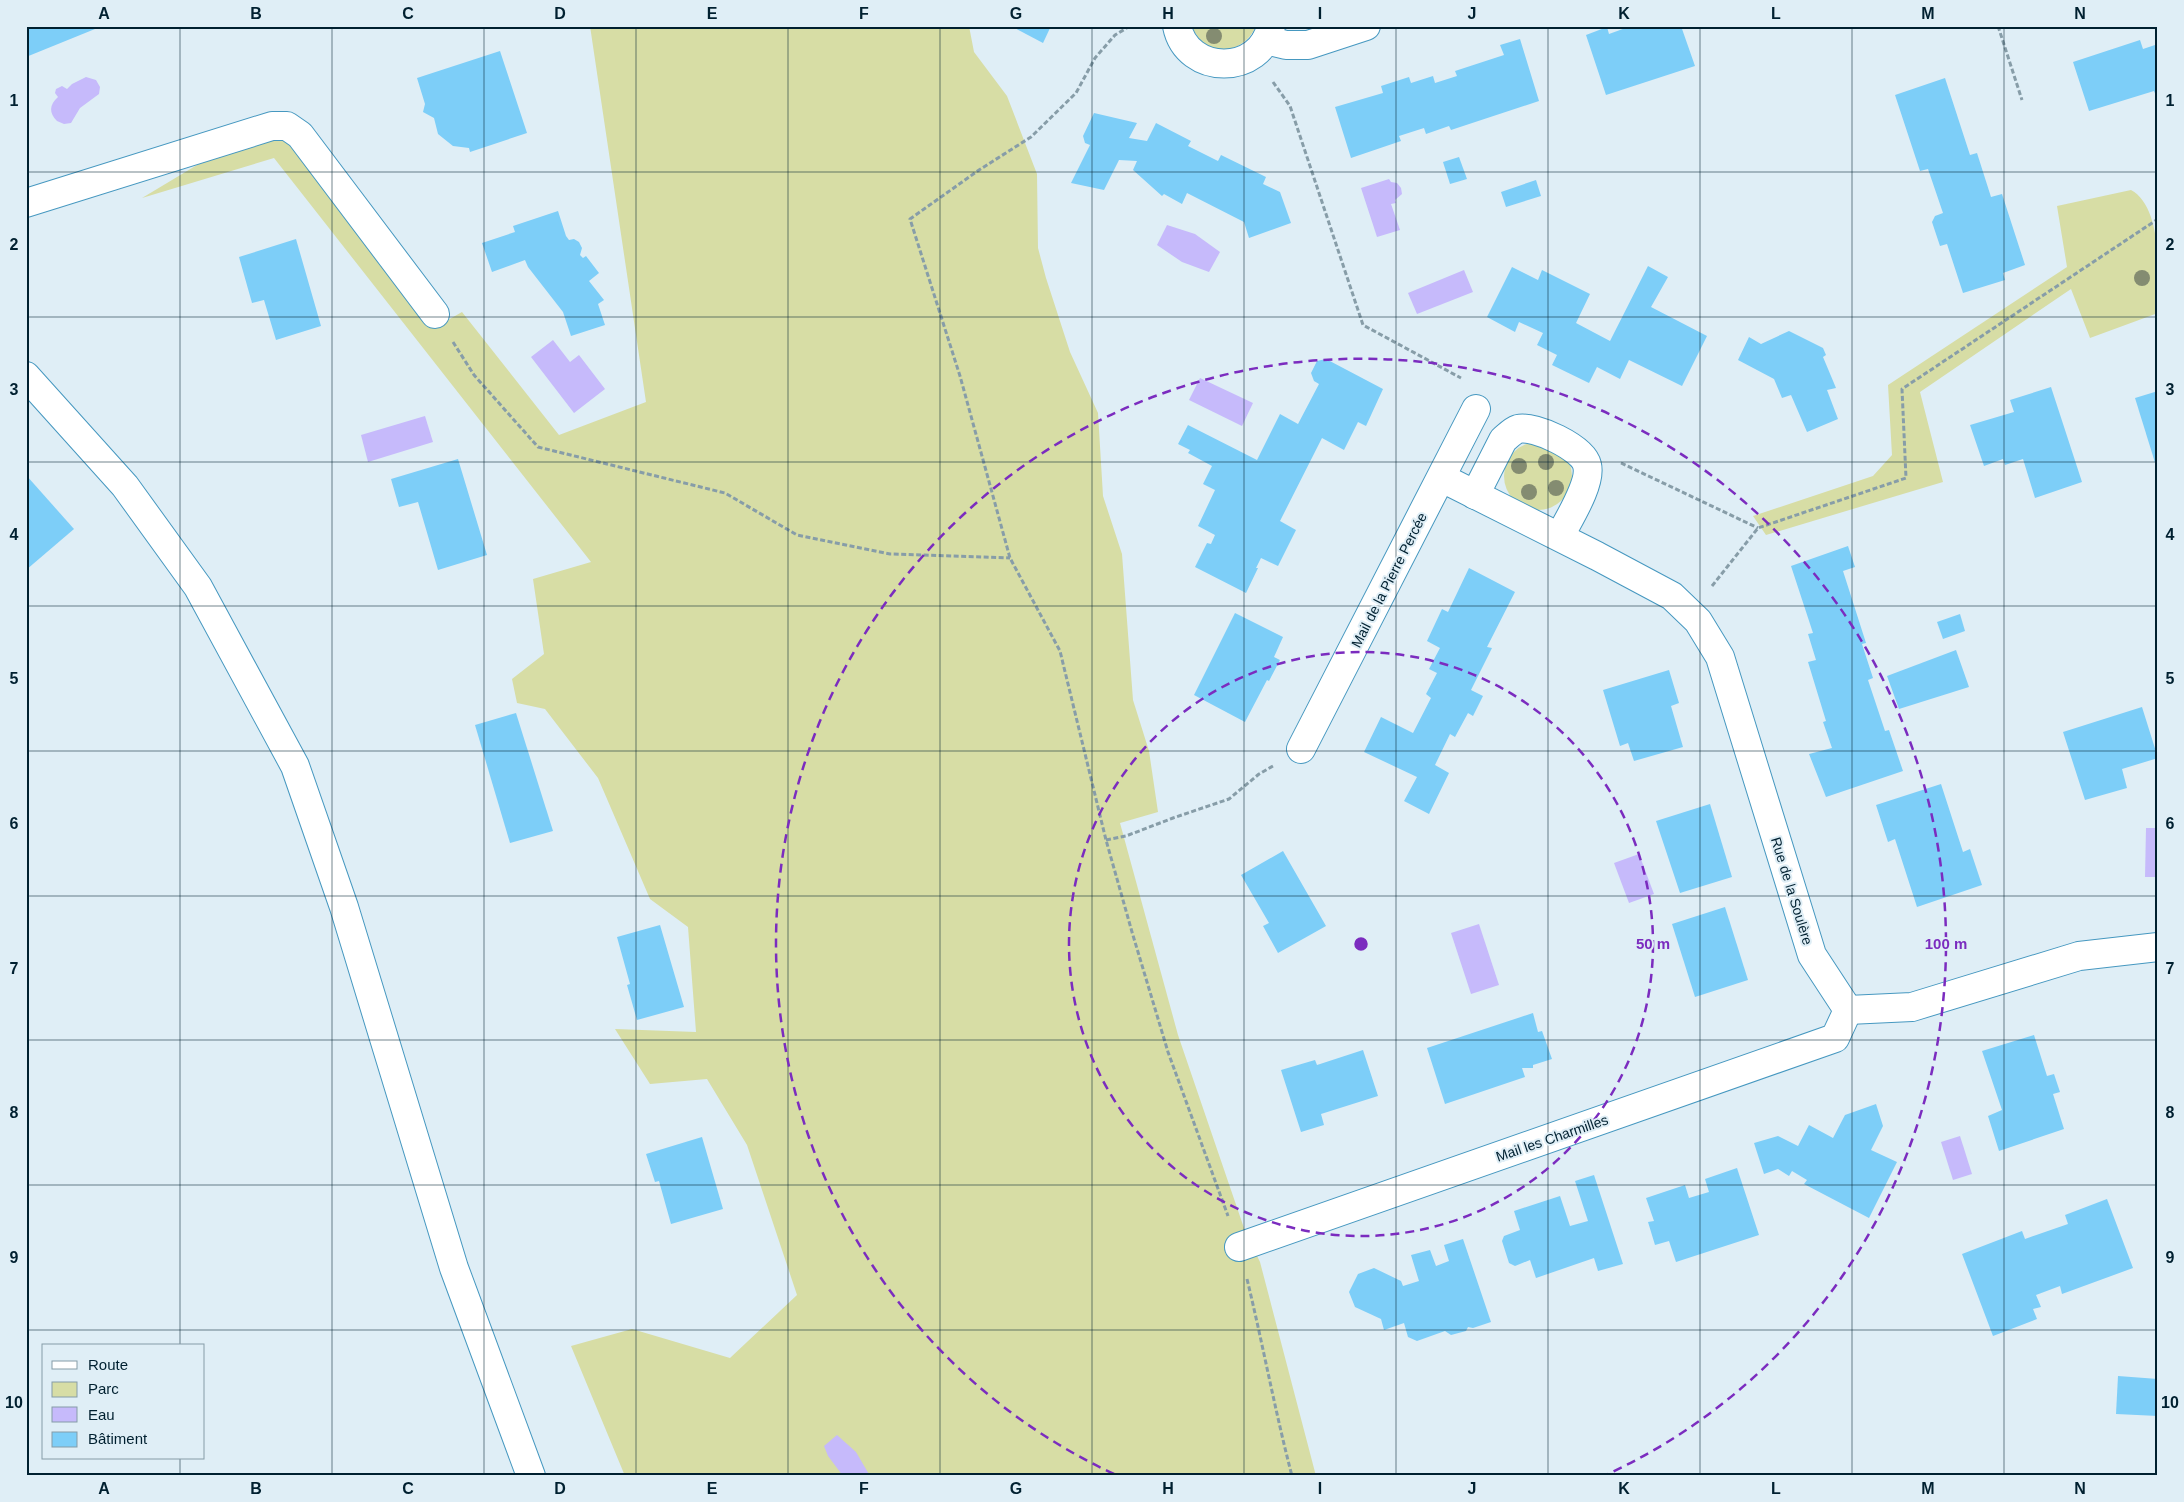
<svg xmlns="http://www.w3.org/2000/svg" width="2184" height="1502" font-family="Helvetica,sans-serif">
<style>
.green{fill:#d7dda5}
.water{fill:#c6bafb}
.building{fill:#7dcef8}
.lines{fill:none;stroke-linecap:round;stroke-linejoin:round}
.street-casing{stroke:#4698c0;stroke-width:30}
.path{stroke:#879da8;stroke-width:3;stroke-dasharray:5 2.5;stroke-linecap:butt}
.street{stroke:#fff;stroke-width:28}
.tree{fill:#848c71}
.grid{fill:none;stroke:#002030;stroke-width:1;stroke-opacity:0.55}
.ring{fill:none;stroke:#7b2cbf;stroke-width:2.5;stroke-dasharray:9 6}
.labels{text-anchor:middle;stroke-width:4;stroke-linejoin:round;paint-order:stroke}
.street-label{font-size:14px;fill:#002030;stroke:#dfeef6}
.centre{fill:#7b2cbf;stroke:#dfeef6;stroke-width:2.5}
.ring-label{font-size:15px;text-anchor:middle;font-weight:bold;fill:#7b2cbf;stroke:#dfeef6;stroke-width:4;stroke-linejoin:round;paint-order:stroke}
.neatline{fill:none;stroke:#002030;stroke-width:2}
.grid-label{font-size:16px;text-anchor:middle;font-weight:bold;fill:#002030}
</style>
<rect width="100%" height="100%" fill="#dfeef6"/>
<g class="green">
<path d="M590 26H969L974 52 1007 96 1037 174 1038 248 1046 278 1070 352 1098 413 1103 496 1122 554 1133 700 1149 751 1158 812 1120 823 1178 1035 1245 1231 1260 1262 1316 1476H625L571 1346 632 1329 730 1358 797 1295 747 1145 707 1079 650 1084 615 1029 696 1032 688 927 650 899 598 778 545 709 517 703 512 679 544 654 533 579 591 562 274 158 142 198 207 159 277 139 290 143 434 328 462 312 559 435 646 402Z"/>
<path d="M1192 26H1256C1243 56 1204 59 1192 26Z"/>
<path d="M2131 190C2164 208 2158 280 2158 313L2090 338 2071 289 1920 392 1943 482 1766 535 1753 516 1873 476 1892 455 1888 385 2067 267 2057 206Z"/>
<circle cx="1538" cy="476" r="34"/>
</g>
<g class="water">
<path d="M86 77 96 80 100 87 99 94 80 108 71 123 64 124 57 121C49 113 49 105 58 97L55 93 56 89 62 86 67 89 72 84Z"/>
<path d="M1389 179 1391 182 1397 183 1401 188 1402 194 1395 200 1396 203 1391 204 1400 230 1377 237 1361 188Z"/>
<path d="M1167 225 1195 234 1220 252 1209 272 1182 262 1157 245Z"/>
<path d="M1464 270 1473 292 1417 314 1408 293Z"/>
<path d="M553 340 570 362 579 355 605 389 574 413 531 357Z"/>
<path d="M1200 378 1253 403 1242 426 1189 400Z"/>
<path d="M425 416 433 442 368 462 361 435Z"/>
<path d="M2146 828H2158V877H2145Z"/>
<path d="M1639 854 1654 894 1629 903 1614 863Z"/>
<path d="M1479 924 1499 985 1471 994 1451 933Z"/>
<path d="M1960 1136 1972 1174 1953 1180 1941 1142Z"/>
<path d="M837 1435 856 1452 870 1476H843L828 1456 824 1446Z"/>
</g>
<g class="building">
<path d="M26 26H94L95 29 26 57Z"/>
<path d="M1011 26H1051L1043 43Z"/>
<path d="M1631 26H1681L1695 66 1606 95 1586 35 1607 27 1609 34Z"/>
<path d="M1520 39 1539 101 1451 130 1449 126 1426 134 1424 128 1399 136 1401 141 1351 158 1335 107 1383 93 1381 86 1409 77 1411 83 1433 76 1435 83 1457 76 1455 71 1504 55 1500 45Z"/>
<path d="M2140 40 2143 49 2158 44V100L2154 91 2089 111 2073 62Z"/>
<path d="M500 51 527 133 470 152 469 148 453 146 438 134 434 118 423 112 425 104 417 78Z"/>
<path d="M1945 78 1970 155 1977 153 1991 197 2002 194 2025 265 2003 273 2005 280 1963 293 1947 244 1940 246 1932 222 1935 216 1943 213 1928 169 1920 171 1895 95Z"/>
<path d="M1094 113 1137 123 1129 138 1147 141 1156 123 1191 141 1188 146 1218 161 1221 155 1266 177 1263 184 1280 192 1291 223 1249 238 1244 222 1187 193 1182 204 1164 194 1162 196 1133 170 1137 161 1119 160 1104 190 1071 183 1090 145 1085 143 1083 136Z"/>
<path d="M1459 157 1467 179 1450 184 1443 162Z"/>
<path d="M1536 180 1541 196 1506 207 1501 192Z"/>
<path d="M558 211 566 236 569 240 574 239 579 242 582 248 580 255 583 258 586 256 599 273 589 281 604 300 598 304 605 325 571 336 563 312 528 267 525 260 492 272 482 243 515 232 513 226Z"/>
<path d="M296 239 321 326 276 340 264 300 252 303 239 257Z"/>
<path d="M1648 266 1668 277 1651 307 1707 336 1682 386 1629 360 1620 379 1597 367 1589 383 1552 365 1557 355 1537 345 1543 333 1519 322 1515 332 1487 317 1512 267 1538 280 1542 270 1590 294 1576 323 1610 341Z"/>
<path d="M1789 331 1823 348 1826 355 1823 357 1836 388 1827 390 1838 419 1807 432 1791 395 1782 398 1774 379 1738 360 1749 337 1761 344Z"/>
<path d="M1326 359 1383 389 1366 426 1358 422 1344 450 1322 438 1280 521 1296 530 1278 566 1261 558 1256 568H1258L1246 593 1195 567 1207 543 1211 544 1215 535 1198 526 1215 490 1203 484 1212 466 1188 453 1190 450 1178 444 1188 425 1257 460 1280 414 1298 424 1319 384 1314 381 1311 373 1317 361Z"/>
<path d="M2051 387 2082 482 2035 498 2023 459 2005 465 2003 459 1984 466 1970 425 2014 412 2010 400Z"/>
<path d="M2158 391V469H2157L2135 398Z"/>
<path d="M458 459 487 555 438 570 418 502 399 507 391 479Z"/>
<path d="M26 475 74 529 26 570Z"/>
<path d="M1848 546 1855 567 1843 571 1866 643 1862 644 1873 678 1868 680 1885 731 1889 730 1903 771 1826 797 1809 754 1832 748 1823 722 1826 721 1808 662 1816 660 1808 634 1813 633 1791 566Z"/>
<path d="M1469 568 1515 592 1487 647 1492 648 1471 690 1483 696 1473 716 1468 713 1455 737 1450 734 1435 765 1449 773 1429 814 1404 801 1417 777 1364 752 1381 717 1413 733 1431 698 1426 694 1437 673 1429 669 1440 648 1427 641 1442 609 1448 612Z"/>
<path d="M1235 613 1283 637 1274 657 1280 660 1269 681 1267 680 1245 722 1194 695Z"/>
<path d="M1960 614 1965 631 1943 639 1937 622Z"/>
<path d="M1956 650 1969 687 1899 709 1887 676Z"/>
<path d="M1669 670 1679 703 1671 706 1683 747 1634 761 1628 743 1620 746 1603 690Z"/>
<path d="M2142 707 2158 758 2122 769 2127 788 2085 800 2063 732Z"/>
<path d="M516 713 553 831 510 843 475 725Z"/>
<path d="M1941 784 1963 852 1970 849 1982 885 1917 907 1895 839 1888 842 1876 805Z"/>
<path d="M1710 804 1732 877 1680 893 1656 821Z"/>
<path d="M1283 851 1326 926 1278 953 1263 926 1269 923 1241 875Z"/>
<path d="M1725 907 1748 980 1695 997 1672 924Z"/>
<path d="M660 925 684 1007 637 1020 627 985 630 984 617 937Z"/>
<path d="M1533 1013 1538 1032 1542 1031 1552 1059 1533 1065V1068H1522L1525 1077 1445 1104 1427 1048Z"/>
<path d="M2034 1035 2047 1076 2054 1074 2060 1092 2053 1094 2064 1129 1999 1151 1988 1116 2002 1110 1982 1051Z"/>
<path d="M1363 1050 1378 1096 1321 1114 1324 1125 1301 1132 1281 1070 1315 1060 1317 1065Z"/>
<path d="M1876 1104 1883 1126 1871 1150 1897 1162 1869 1218 1804 1184 1807 1180 1792 1171 1789 1176 1778 1169 1764 1174 1754 1143 1778 1136 1798 1146 1809 1125 1833 1138 1845 1115Z"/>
<path d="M702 1137 723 1209 671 1224 659 1181 655 1182 646 1154Z"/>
<path d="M1737 1168 1759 1235 1676 1262 1669 1241 1655 1245 1648 1222 1654 1221 1646 1198 1685 1185 1689 1198 1709 1192 1705 1179Z"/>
<path d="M1594 1175 1623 1264 1598 1271 1594 1258 1536 1278 1530 1260 1515 1266 1509 1263 1502 1241 1504 1236 1520 1230 1514 1211 1560 1196 1570 1226 1588 1221 1575 1181Z"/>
<path d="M2107 1199 2133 1268 2062 1294 2060 1286 2036 1295 2041 1307 2033 1309 2037 1319 1993 1336 1962 1254 2022 1231 2025 1239 2068 1224 2065 1215Z"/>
<path d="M1463 1239 1491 1322 1473 1328 1468 1327 1466 1331 1451 1335 1445 1331 1417 1341 1408 1337 1404 1323 1384 1330 1381 1319 1355 1307 1349 1292 1358 1274 1374 1268 1401 1281 1403 1286 1419 1281 1411 1255 1430 1250 1436 1266 1449 1261 1444 1245Z"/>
<path d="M2118 1376 2158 1379V1416L2116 1414Z"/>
</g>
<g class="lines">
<g class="street-casing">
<g id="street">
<path d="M1177 26C1187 76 1261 76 1271 26"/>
<path d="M1266 40 1286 45H1308L1366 26"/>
<path d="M26 203 272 126H287L300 135 435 314"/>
<path d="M26 376 125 486 198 587 295 766 344 907 454 1268 531 1476"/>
<path d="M1442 478 1597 556 1672 596 1698 621 1720 657 1812 955 1848 1010 1912 1007 2079 956 2158 947"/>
<path d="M1475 495 1503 440C1508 436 1512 431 1518 429 1535 425 1583 448 1587 465 1592 483 1568 520 1560 536"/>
<path d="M1301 749 1476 409"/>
<path d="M1239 1247 1835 1038 1848 1010"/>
</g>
</g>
<g class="path">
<path d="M1130 26 1115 35 1095 58 1076 93 1031 137 979 170 910 219 960 376 1010 558 1060 651 1106 840 1132 932 1168 1052 1228 1216"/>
<path d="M1998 26 2022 100"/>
<path d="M1273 82 1290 106 1363 325 1461 378"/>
<path d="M453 342 474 375 538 447 725 493 797 535 890 554 1010 558"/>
<path d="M1621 463 1758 528"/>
<path d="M1712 586 1758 528 1906 478 1902 389 2158 219"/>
<path d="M1106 840 1126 836 1173 818 1229 799 1259 774 1273 766"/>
<path d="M1247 1279C1263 1345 1275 1411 1292 1476"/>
</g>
<use href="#street" class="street"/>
</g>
<g class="tree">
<circle cx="1214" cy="36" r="8"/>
<circle cx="2142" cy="278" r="8"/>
<circle cx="1546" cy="462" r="8"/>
<circle cx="1519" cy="466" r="8"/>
<circle cx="1556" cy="488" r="8"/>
<circle cx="1529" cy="492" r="8"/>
</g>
<path class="grid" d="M180 26V1346M332 26V1476M484 26V1476M636 26V1476M788 26V1476M940 26V1476M1092 26V1476M1244 26V1476M1396 26V1476M1548 26V1476M1700 26V1476M1852 26V1476M2004 26V1476M26 172H2158M26 317H2158M26 462H2158M26 606H2158M26 751H2158M26 896H2158M26 1040H2158M26 1185H2158M26 1330H2158M180 1458V1476"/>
<g class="ring">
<circle cx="1361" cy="944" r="292"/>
<path d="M1114 1474A585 585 0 1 1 1608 1474"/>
</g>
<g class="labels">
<g class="street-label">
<text transform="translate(1389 580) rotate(-63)" y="5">Mail de la Pierre Percée</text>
<text transform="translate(1792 891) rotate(73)" y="5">Rue de la Soulère</text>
<text transform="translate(1552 1138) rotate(-19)" y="5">Mail les Charmilles</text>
</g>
</g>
<circle cx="1361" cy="944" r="8" class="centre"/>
<g class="ring-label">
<text x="1653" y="949">50 m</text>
<text x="1946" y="949">100 m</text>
</g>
<rect width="2184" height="1502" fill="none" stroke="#dfeef6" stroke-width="55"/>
<rect x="42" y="1344" width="162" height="115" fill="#dfeef6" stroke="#869ca7"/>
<rect x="52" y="1361" width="25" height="8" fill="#ffffff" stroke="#869ca7"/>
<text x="88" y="1370" font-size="15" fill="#002030">Route</text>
<rect x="52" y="1382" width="25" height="15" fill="#d7dda5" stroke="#869ca7"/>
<text x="88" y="1394" font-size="15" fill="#002030">Parc</text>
<rect x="52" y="1407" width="25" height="15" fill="#c6bafb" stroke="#869ca7"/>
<text x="88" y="1420" font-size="15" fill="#002030">Eau</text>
<rect x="52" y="1432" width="25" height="15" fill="#7dcef8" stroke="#869ca7"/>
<text x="88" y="1444" font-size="15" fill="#002030">Bâtiment</text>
<rect x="28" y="28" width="2128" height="1446" class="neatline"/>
<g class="grid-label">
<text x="104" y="19">A</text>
<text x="256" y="19">B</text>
<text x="408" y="19">C</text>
<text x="560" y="19">D</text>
<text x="712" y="19">E</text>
<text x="864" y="19">F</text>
<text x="1016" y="19">G</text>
<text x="1168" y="19">H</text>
<text x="1320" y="19">I</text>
<text x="1472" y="19">J</text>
<text x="1624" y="19">K</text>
<text x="1776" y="19">L</text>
<text x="1928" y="19">M</text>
<text x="2080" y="19">N</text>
<text x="14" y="106">1</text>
<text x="2170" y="106">1</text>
<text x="14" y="250">2</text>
<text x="2170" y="250">2</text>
<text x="14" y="395">3</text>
<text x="2170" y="395">3</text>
<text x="14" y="540">4</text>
<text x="2170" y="540">4</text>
<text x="14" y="684">5</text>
<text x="2170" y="684">5</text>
<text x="14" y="829">6</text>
<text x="2170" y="829">6</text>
<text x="14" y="974">7</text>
<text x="2170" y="974">7</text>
<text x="14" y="1118">8</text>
<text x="2170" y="1118">8</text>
<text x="14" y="1263">9</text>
<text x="2170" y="1263">9</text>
<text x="14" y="1408">10</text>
<text x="2170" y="1408">10</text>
<text x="104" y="1494">A</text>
<text x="256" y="1494">B</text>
<text x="408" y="1494">C</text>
<text x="560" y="1494">D</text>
<text x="712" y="1494">E</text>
<text x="864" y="1494">F</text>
<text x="1016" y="1494">G</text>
<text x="1168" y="1494">H</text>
<text x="1320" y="1494">I</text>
<text x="1472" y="1494">J</text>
<text x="1624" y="1494">K</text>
<text x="1776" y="1494">L</text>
<text x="1928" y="1494">M</text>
<text x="2080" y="1494">N</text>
</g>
</svg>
